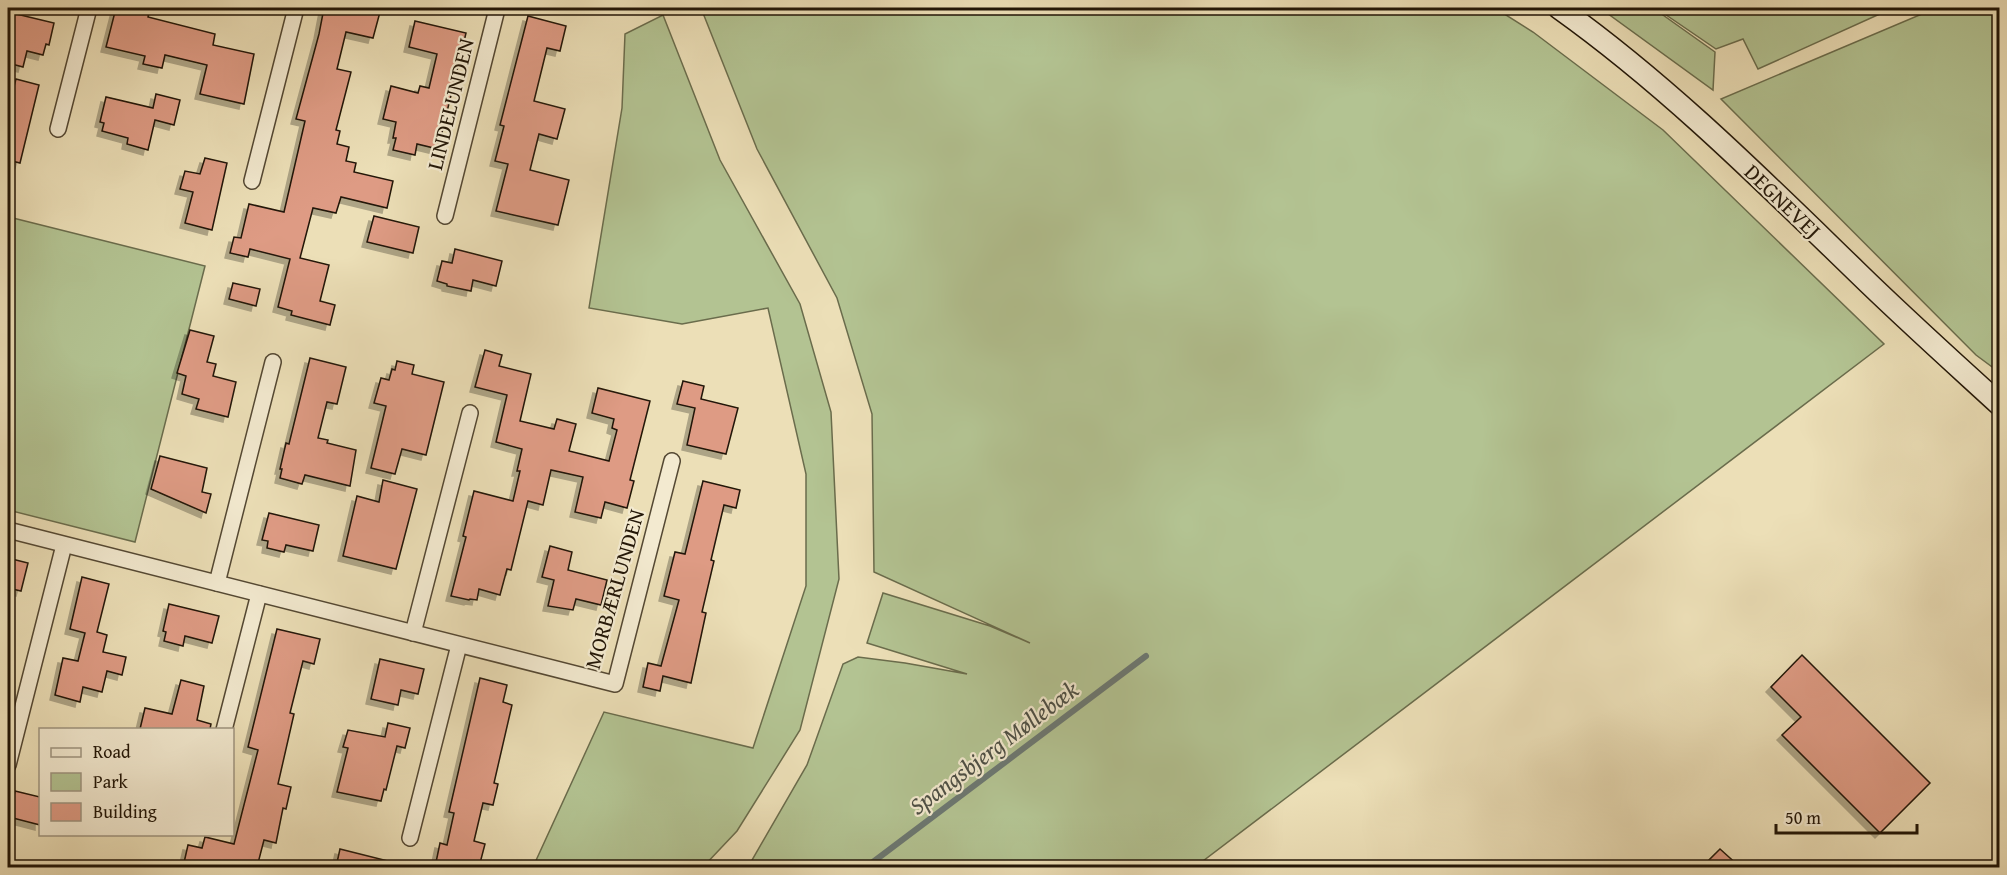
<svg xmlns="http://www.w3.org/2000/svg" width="2007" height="875" font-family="'Gentium Book Plus',serif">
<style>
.green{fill:#b3c392;stroke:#6a6c4c;stroke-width:1.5}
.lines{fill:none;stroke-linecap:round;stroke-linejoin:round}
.stream{stroke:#6c7872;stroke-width:6}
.building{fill:#de9b84;stroke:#221607;stroke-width:1.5;filter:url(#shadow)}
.street-casing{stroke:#544833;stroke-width:18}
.secondary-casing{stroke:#221607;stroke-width:24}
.street{stroke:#f3ead0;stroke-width:15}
.secondary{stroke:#f3ead0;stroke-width:21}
.labels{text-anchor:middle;stroke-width:4.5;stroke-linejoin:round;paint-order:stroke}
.street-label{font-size:22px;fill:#221607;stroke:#f3ead0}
.water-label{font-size:24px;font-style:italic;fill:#4d4f45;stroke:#f3ead0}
</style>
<defs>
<filter id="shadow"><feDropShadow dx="-5" dy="5" stdDeviation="0" flood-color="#0004"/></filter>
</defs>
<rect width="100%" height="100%" fill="#ecdfb7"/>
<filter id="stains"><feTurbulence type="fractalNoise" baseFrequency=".00333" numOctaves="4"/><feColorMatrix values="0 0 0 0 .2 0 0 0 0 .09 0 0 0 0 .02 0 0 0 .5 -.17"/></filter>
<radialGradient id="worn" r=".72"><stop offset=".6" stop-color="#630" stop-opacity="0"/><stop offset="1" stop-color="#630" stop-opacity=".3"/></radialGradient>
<g class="green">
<path d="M701 8H1495L1533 32 1663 130 1884 344 1195 867H748L807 765 843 664 858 657 905 663 967 674 867 643 883 593 990 626 1030 643 874 572 872 414 837 298 757 149Z"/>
<path d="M1600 8H1653L1715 52 1713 90Z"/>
<path d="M1656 8H1893L1758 69 1743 39 1716 49Z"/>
<path d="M1936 8H1999V372L1976 355 1721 99Z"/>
<path d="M663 15 720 160 800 304 831 412 839 579 800 730 737 831 703 867H533L604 712 753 748 806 586V474L768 308 682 324 589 308 622 108 625 34Z"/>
<path d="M13 218 205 266 135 542 8 510V240Z"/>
</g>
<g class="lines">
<path class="stream" d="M865 868 1146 656"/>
</g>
<g class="building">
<path d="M116 8H150L148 17 215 34 213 45 254 54 244 104 200 94 207 65 165 55 162 68 143 64 145 56 106 47Z"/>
<path d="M324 8H363L380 12 373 38 346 32 337 69 351 72 336 130 340 131 337 144 349 147 346 161 356 163 354 172 393 181 387 208 341 197 336 213 313 208 300 258 329 265 320 301 335 305 330 325 291 315 292 311 278 307 290 259 250 249 248 257 230 253 234 237 241 238 249 204 284 212 305 121 296 119 319 34Z"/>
<path d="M8 12 54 23 49 45 46 44 43 55 27 51 23 67 8 63Z"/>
<path d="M528 16 566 26 560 51 547 48 534 101 565 109 557 139 539 134 530 170 569 180 558 225 496 211 508 164 495 161 504 126 500 125Z"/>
<path d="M415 21 466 33 438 149 417 144 415 155 393 150 396 138H393L396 122 383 119 391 86 418 93 420 86 429 88 437 54 409 47Z"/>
<path d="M16 79 39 85 20 163 8 160V109Z"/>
<path d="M156 94 180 100 174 125 155 120 148 150 127 144 128 138 102 131 104 123 100 122 106 97 153 108Z"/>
<path d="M205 158 227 163 212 230 185 223 193 192 180 189 185 171 200 174Z"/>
<path d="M374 216 419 227 413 253 367 242Z"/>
<path d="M455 249 502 261 496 286 473 280 471 291 447 286V284L437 281 442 261 452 263Z"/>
<path d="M233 283 260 289 256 306 229 299Z"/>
<path d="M190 330 214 336 207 362 216 364 213 376 236 382 228 417 196 409 199 399 182 394 186 376 177 373Z"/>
<path d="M485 350 502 355 499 366 531 374 520 421 554 429 557 419 576 424 569 451 609 461 617 430 612 428 614 419 592 413 598 388 650 401 630 480 634 481 627 508 605 502 601 518 575 512 583 477 551 470 543 505 528 501 511 570 507 569 500 595 479 589 477 600 470 599 469 600 451 596 466 537 463 536 474 491 513 501 520 471H517L522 449 496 442 507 395 475 387Z"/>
<path d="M310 358 346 367 337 404 327 402 318 438 328 440 327 443 356 450 350 486 305 475 302 484 280 478 282 469H280L286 443 289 444Z"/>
<path d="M397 361 414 365 412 374 444 382 426 455 402 449 395 474 371 468 386 406 374 403 381 378 389 380 392 369 395 370Z"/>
<path d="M683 381 704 386 701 399 738 408 726 454 687 445 695 408 677 404Z"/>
<path d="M160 456 207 468 202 492 211 494 206 513 151 489Z"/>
<path d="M383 480 417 489 396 569 343 556 357 496 379 502Z"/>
<path d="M703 481 740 490 736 508 724 505 711 560 714 561 702 612 706 613 691 683 663 676 660 691 643 687 648 663 661 666 679 600 664 596 675 552 685 554Z"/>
<path d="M269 513 319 525 313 551 286 545 284 552 267 548 268 541 262 540Z"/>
<path d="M550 546 572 552 568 570 607 580 601 605 576 599 573 610 548 606 554 580 542 577Z"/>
<path d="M8 558 28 563 21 591 8 588Z"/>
<path d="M82 577 109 584 97 632 107 635 103 652 126 657 122 675 107 671 102 692 83 687 80 702 55 695 63 658 78 661 85 633 70 629Z"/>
<path d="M169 604 219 616 212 643 185 636 183 646 164 641 166 632 163 631Z"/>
<path d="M277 629 320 639 314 664 303 661 290 713 294 714 278 784 291 787 286 809 283 808 276 843 264 840 257 867H224L202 862 201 867H183L188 845 202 848 205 837 234 844 258 750 248 747Z"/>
<path d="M1802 655 1930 783 1880 833 1782 735 1801 717 1771 687Z"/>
<path d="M380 659 424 669 418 694 401 690 398 705 371 699Z"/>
<path d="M480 678 507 685 503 702 512 705 494 783 498 784 493 805 483 803 474 841 485 844 479 867H435L440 843 447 845 454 813 449 812Z"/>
<path d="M181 680 204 686 197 720 211 724 210 729H140L145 708 172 714Z"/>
<path d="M388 723 410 728 405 748 397 746 386 790 384 789 381 801 337 792 348 748 343 747 348 730 385 737Z"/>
<path d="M15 791 40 797V825L9 817Z"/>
<path d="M340 849 392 862 391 867H336Z"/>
<path d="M1720 849 1740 867H1702Z"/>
</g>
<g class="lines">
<g class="street-casing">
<g id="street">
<path d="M58 129 89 8"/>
<path d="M252 181 296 8"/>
<path d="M445 216 497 9 491 8"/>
<path d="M8 530 615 684 672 461"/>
<path d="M217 583 273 362"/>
<path d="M413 633 470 413"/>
<path d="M224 730 259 594"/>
<path d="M8 765 64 545"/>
<path d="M410 838 459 645"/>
</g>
</g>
<g class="secondary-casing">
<path id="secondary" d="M1559 8C1667 85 1761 179 1857 272 1903 317 1952 361 2000 405"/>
</g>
<use href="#street" class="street"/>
<use href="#secondary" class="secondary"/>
</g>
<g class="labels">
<g class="street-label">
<text transform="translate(450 104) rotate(-76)" y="8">LINDELUNDEN</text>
<text transform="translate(1783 201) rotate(44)" y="8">DEGNEVEJ</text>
<text transform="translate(614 589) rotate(-74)" y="8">MORBÆRLUNDEN</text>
</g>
<g class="water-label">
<text transform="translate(994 748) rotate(-37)" y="8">Spangsbjerg Møllebæk</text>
</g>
</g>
<rect width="2007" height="875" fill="none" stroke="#ecdfb7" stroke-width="30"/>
<rect x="9" y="9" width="1989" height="857" fill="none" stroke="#221607" stroke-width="3"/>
<rect x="15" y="15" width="1977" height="845" fill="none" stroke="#221607" stroke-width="1.5"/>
<rect x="39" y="728" width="195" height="108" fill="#f3ead0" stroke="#9f9580" stroke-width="1.5"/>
<rect x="51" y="748" width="30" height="9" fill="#f3ead0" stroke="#9f9580" stroke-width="1.5"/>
<text x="93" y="758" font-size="18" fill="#221607">Road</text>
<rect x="51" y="773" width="30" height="18" fill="#b3c392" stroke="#9f9580" stroke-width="1.5"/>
<text x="93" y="788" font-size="18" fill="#221607">Park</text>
<rect x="51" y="803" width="30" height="18" fill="#de9b84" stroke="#9f9580" stroke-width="1.5"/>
<text x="93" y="818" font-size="18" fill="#221607">Building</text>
<path d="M1776 824v9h141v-9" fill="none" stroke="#221607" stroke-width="3"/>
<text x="1785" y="824" font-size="18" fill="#221607" stroke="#f3ead0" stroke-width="4.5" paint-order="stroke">50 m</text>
<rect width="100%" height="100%" filter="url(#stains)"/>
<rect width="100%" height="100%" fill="url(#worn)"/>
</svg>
